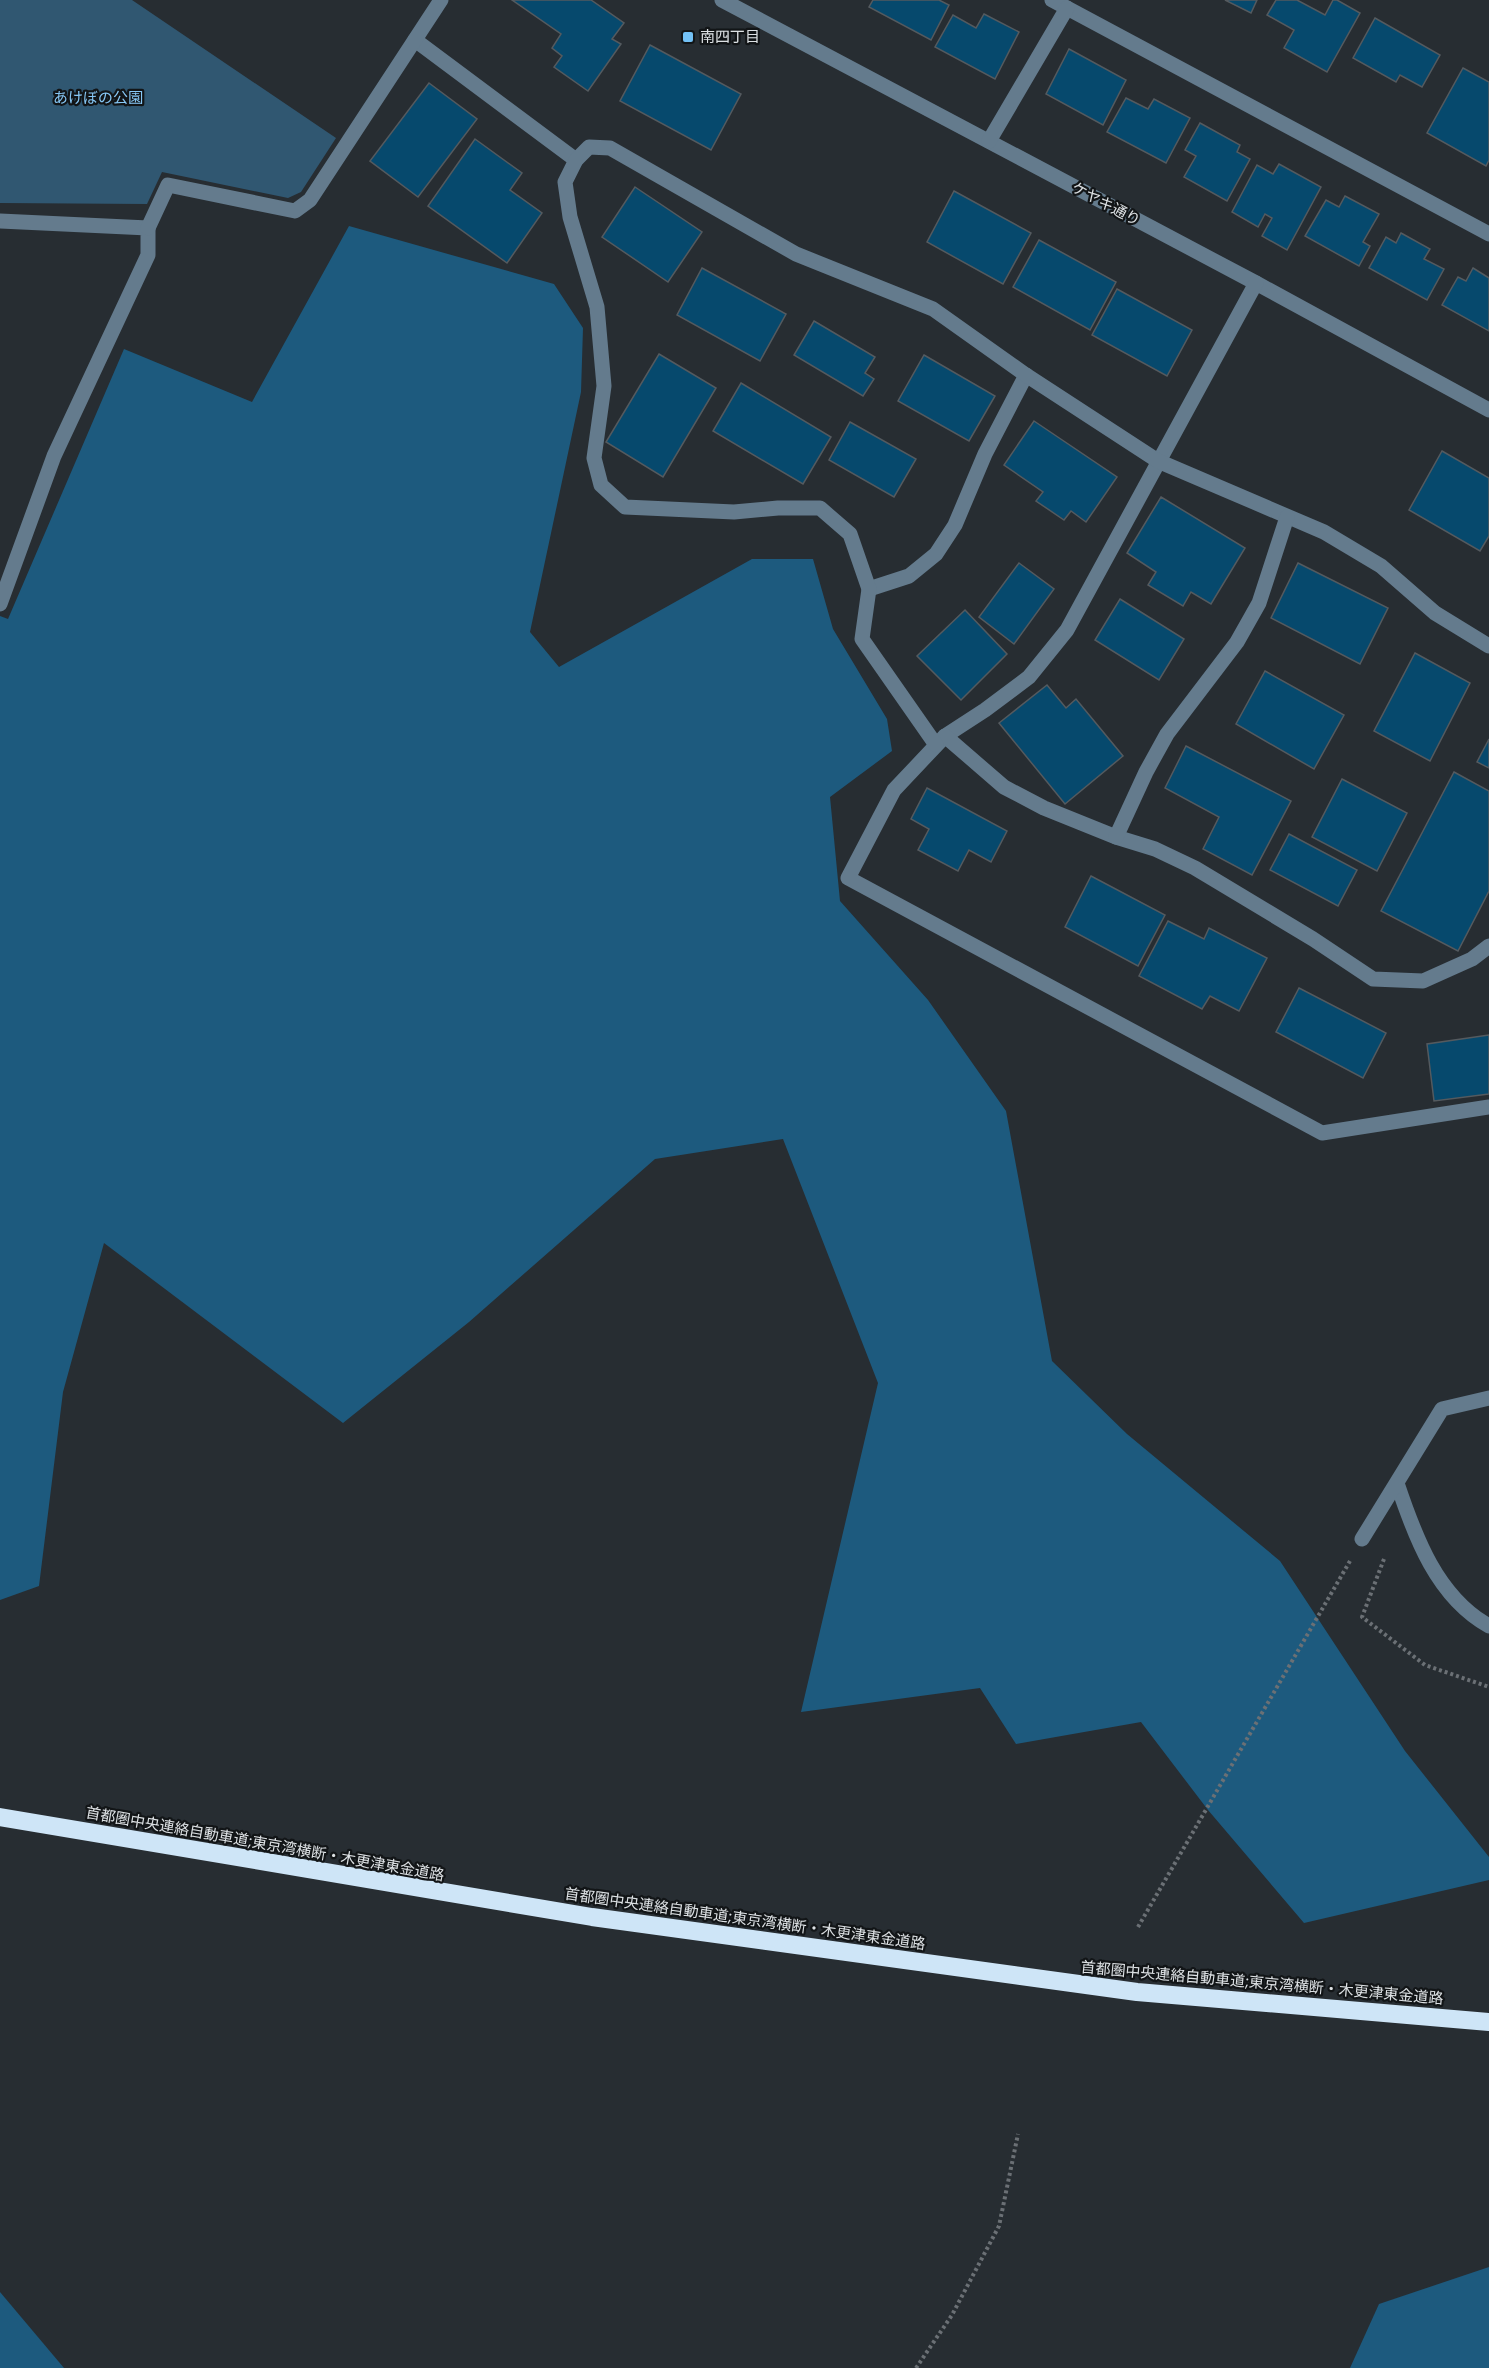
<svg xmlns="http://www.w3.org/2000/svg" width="1489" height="2368" font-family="Poppins,'Noto Sans JP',sans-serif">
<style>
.green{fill:#305771}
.forest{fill:#1d5a7e}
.building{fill:#06496d;stroke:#545a5f;stroke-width:1.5}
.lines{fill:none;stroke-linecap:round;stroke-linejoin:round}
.path{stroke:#6b7075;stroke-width:4;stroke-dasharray:3 3;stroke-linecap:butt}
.minor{stroke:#647b8d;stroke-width:15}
.highway{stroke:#cee5f7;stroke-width:18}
.poi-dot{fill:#73c1f5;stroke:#121517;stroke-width:2}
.labels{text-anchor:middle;stroke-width:4.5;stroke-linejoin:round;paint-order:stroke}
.poi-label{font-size:15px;fill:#dde1e4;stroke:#121517;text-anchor:start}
.park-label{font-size:15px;fill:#87c8f6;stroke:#121517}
.street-label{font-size:15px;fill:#dde1e4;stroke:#121517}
</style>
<rect width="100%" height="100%" fill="#272d32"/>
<path class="green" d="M0 0H132L336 138 301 192 288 198 162 172 147 204 0 203Z"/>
<g class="forest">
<path d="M349 226 554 284 583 328 581 392 530 632 559 667 752 559H813L833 629 887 719 892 751 830 797 840 901 928 1000 1006 1111 1052 1361 1127 1434 1280 1561 1405 1751 1489 1857V1880L1304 1923 1208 1810 1141 1722 1016 1744 980 1688 801 1712 878 1383 783 1139 655 1159 469 1322 343 1423 104 1243 63 1392 39 1586 0 1600V616L8 619 124 349 252 402Z"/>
<path d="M1489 2267V2368H1350L1379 2304Z"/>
<path d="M0 2292 64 2368H0Z"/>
</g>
<g class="building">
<path d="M512 0H591L624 23 612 39 621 44 588 91 554 67 562 56 552 48 561 34Z"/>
<path d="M873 0H939L949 5 931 40 869 7Z"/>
<path d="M1225 0H1257L1251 13Z"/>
<path d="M1276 0H1297L1325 15 1333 0H1337L1360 13 1327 72 1284 48 1294 30 1267 15Z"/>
<path d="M984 14 1019 32 995 79 935 47 953 15 976 28Z"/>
<path d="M1375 18 1440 55 1422 87 1400 75 1396 82 1353 58Z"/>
<path d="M650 45 741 94 711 150 620 101Z"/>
<path d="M1069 49 1126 80 1103 125 1046 94Z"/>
<path d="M1463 68 1489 82V160L1486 166 1427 133Z"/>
<path d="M429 83 477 119 418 197 370 161Z"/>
<path d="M1126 98 1148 109 1154 99 1190 118 1166 163 1107 132Z"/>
<path d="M1200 123 1240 145 1237 152 1250 159 1227 201 1184 177 1196 156 1185 150Z"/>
<path d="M475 139 522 173 510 190 542 213 507 263 428 206Z"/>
<path d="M1279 164 1321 187 1287 250 1262 236 1272 218 1265 214 1258 227 1232 212 1257 165 1273 174Z"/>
<path d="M635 187 702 232 668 282 602 237Z"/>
<path d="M954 191 1031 233 1003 284 927 242Z"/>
<path d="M1345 196 1379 214 1363 242 1370 246 1359 266 1305 236 1326 200 1339 207Z"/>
<path d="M1401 233 1430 249 1424 259 1444 269 1427 300 1369 268 1386 237 1396 243Z"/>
<path d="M1039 240 1116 282 1090 330 1013 287Z"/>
<path d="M702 268 786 314 760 361 677 315Z"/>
<path d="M1473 268 1489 278V331L1442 305 1458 277 1466 281Z"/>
<path d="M1117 289 1192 330 1167 376 1092 335Z"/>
<path d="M814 321 875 357 865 373 874 379 863 396 794 355Z"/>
<path d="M659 354 716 388 663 477 606 442Z"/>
<path d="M924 355 995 396 969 441 898 401Z"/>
<path d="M741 383 831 437 803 484 713 431Z"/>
<path d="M1034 421 1117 477 1086 522 1071 511 1064 520 1036 501 1043 492 1004 465Z"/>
<path d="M850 422 916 459 894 497 829 460Z"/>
<path d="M1442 451 1489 478V536L1480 551 1409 510Z"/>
<path d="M1161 497 1245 548 1211 604 1191 592 1183 606 1148 585 1156 572 1127 553Z"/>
<path d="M1019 563 1054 589 1014 644 979 617Z"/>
<path d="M1298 563 1388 608 1360 664 1271 618Z"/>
<path d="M1120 599 1184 639 1159 680 1095 640Z"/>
<path d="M965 610 1007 654 961 700 917 656Z"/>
<path d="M1415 653 1470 683 1430 761 1374 731Z"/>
<path d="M1265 671 1344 715 1314 769 1236 724Z"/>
<path d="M1047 685 1066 708 1076 699 1123 756 1065 804 999 723Z"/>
<path d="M1489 739V768L1477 762Z"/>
<path d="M1186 746 1291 801 1252 875 1203 849 1219 817 1165 788Z"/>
<path d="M1454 772 1489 791V891L1458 951 1381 911Z"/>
<path d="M1342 779 1407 813 1377 871 1312 837Z"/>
<path d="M927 788 1007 831 991 862 969 850 958 871 918 850 929 829 911 819Z"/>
<path d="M1289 834 1357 870 1338 906 1270 870Z"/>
<path d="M1091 876 1165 915 1138 966 1065 927Z"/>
<path d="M1168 921 1204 939 1209 928 1267 958 1239 1011 1210 996 1202 1009 1139 976Z"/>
<path d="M1299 988 1386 1033 1363 1078 1276 1032Z"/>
<path d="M1489 1035V1094L1434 1101 1427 1044Z"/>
</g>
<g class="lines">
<g class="path">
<path d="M1384 1559 1362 1617 1425 1665 1489 1687"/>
<path d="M1138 1927 1350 1561"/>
<path d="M916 2368 952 2315 999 2226 1018 2134"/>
</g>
<g class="minor">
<path d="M722 0 1256 283 1489 410"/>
<path d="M1052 0 1489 234"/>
<path d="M415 40 576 160"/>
<path d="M989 141 1067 8"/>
<path d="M0 221 148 228V255L54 456 0 604"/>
<path d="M148 228 168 185 295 211 310 200 441 0"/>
<path d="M1256 283 1067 630 1029 677 985 710 945 736 894 790 848 878 1322 1133 1489 1107"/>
<path d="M869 589 909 576 936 554 955 525 985 454 1026 375"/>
<path d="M945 736 1004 787 1044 808 1116 837 1155 849 1195 868 1313 939 1373 979 1423 981 1472 959 1489 946"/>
<path d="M936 745 862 639 869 589 850 534 820 508H778L734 512 625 507 601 485 594 458 604 386 597 307 570 217 565 182 576 160 589 147 610 148 796 254 933 309 1026 375 1158 461 1324 532 1381 566 1435 613 1489 646"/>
<path d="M1116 837 1146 772 1167 734 1237 642 1259 603 1287 517"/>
<path d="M1397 1483C1415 1537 1437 1597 1489 1626"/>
<path d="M1362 1539 1442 1409 1489 1398"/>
</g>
<path class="highway" d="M0 1817 592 1917 1137 1992 1489 2022"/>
</g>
<rect class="poi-dot" x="682" y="31" width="12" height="12" rx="3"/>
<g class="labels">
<g class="poi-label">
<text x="700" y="42">南四丁目</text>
</g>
<g class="park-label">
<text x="98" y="103">あけぼの公園</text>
</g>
<g class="street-label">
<text transform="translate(1106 204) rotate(28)" y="5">ケヤキ通り</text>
<text transform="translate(265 1844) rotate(10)" y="5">首都圏中央連絡自動車道;東京湾横断・木更津東金道路</text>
<text transform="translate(745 1919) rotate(8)" y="5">首都圏中央連絡自動車道;東京湾横断・木更津東金道路</text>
<text transform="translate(1262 1983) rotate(5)" y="5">首都圏中央連絡自動車道;東京湾横断・木更津東金道路</text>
</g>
</g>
</svg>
